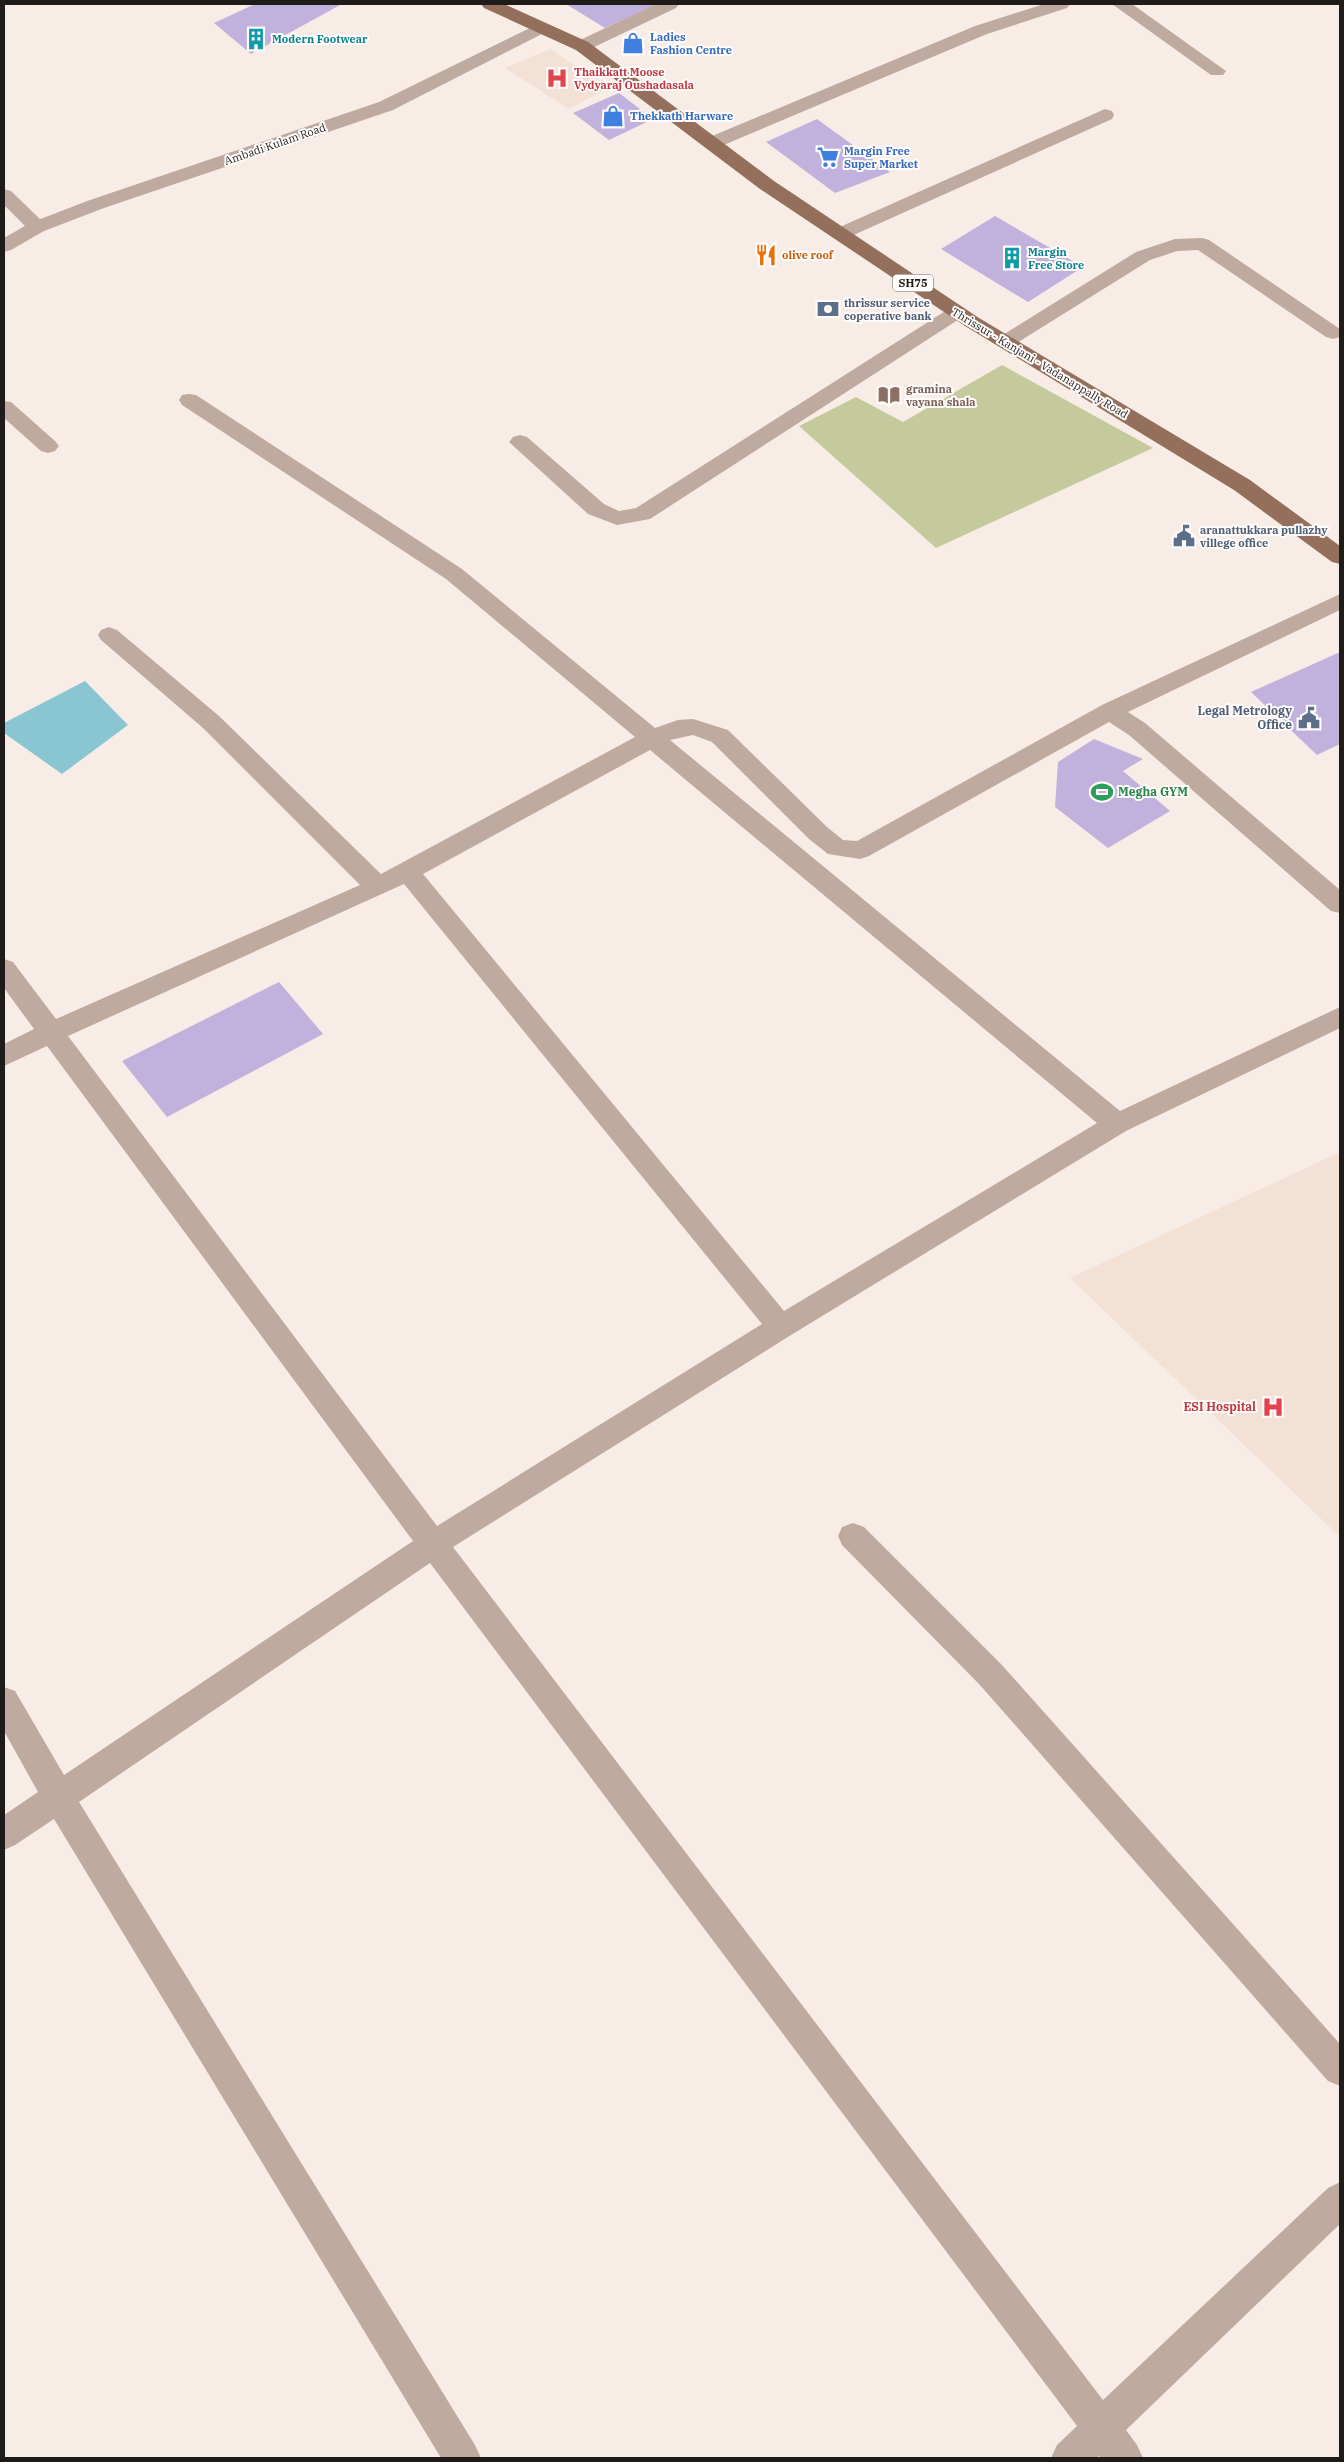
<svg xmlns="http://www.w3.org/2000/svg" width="1344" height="2462" font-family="'IBM Plex Serif',serif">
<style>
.built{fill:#f3e1d5}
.green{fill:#c5ca9d}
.water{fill:#89c6d1}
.building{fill:#c1b1dd}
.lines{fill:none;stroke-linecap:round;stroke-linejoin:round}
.service{fill:#bfaa9f;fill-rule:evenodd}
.minor{fill:#bfaa9f;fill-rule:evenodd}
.primary{fill:#946f5b;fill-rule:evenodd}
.labels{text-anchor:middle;stroke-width:4;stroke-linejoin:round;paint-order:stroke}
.far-shop-label{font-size:11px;font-weight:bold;fill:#366cbe;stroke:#fffcfb;text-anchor:start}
.far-culture-label{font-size:11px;font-weight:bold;fill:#0d838f;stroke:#fffcfb;text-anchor:start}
.far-health-label{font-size:11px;font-weight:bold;fill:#be3a42;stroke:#fffcfb;text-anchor:start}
.far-street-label{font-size:11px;fill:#1f1b18;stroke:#fffcfb}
.far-food-label{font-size:11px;font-weight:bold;fill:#c56008;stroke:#fffcfb;text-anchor:start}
.shield{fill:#fffcfb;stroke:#625e5c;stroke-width:1}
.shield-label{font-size:11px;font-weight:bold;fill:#1f1b18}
.far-service-label{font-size:11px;font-weight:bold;fill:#4e5e75;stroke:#fffcfb;text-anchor:start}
.far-education-label{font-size:11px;font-weight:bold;fill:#785e54;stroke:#fffcfb;text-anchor:start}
.service-label{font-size:12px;font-weight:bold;fill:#4e5e75;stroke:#fffcfb;text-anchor:end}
.leisure-label{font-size:12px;font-weight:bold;fill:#27864d;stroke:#fffcfb;text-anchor:start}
.health-label{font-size:12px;font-weight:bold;fill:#be3a42;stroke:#fffcfb;text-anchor:end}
</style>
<rect width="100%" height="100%" fill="#f8ede6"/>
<g class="built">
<path d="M550 49 608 88 569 109 505 68Z"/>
<path d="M1340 1152V1537L1070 1278Z"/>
</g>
<path class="green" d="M1002 365 1153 448 936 548 799 426 856 397 903 422Z"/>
<path class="water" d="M85 681 128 725 62 774 4 733V723Z"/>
<g class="building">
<path d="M255 4H342L251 54 214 23Z"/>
<path d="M566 4H657L605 28Z"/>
<path d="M619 93 653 119 609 140 573 113Z"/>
<path d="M817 119 890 172 835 193 766 142Z"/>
<path d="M995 216 1083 267 1028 302 941 249Z"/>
<path d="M1340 652V744L1317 755 1251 692Z"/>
<path d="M1094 739 1143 759 1123 771 1170 811 1108 848 1055 807 1058 762Z"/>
<path d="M279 982 323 1034 167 1117 122 1061Z"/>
</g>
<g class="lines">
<g class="service">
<path d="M656 4H679L676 8 588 50H576L573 46 576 42Z"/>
<path d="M1105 109 1112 111 1114 115 1112 119 847 238H833L830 234 833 230Z"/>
<path d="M4 189 11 191 44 223 47 227 44 231H30L4 205Z"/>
<path d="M1202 238 1209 240 1340 329V337L1333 339 1326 337 1198 250 1177 251 1150 260 1012 346 1005 348 998 346 995 342 998 338 1136 252 1175 239Z"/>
</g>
<g class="minor">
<path d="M1044 4H1070L1067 8 987 34 719 147H705L703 143 705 139 975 26Z"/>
<path d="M1112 4H1132L1226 71 1223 75H1211Z"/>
<path d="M540 23 546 24 549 28 546 32 393 110 104 208 44 231 11 250 4 252V238L30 223 90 200 379 102Z"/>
<path d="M957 306 964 308 967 312 964 316 650 519 617 525 588 514 509 442 513 437 520 435 527 437 604 504 619 511 636 508 950 308Z"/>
<path d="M189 394 196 395 462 569 655 728 678 720 693 719 728 730 827 827 843 840 857 841 1102 705 1340 594V610L1128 712 1145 723 1340 890V913L1331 911 1129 735 1109 722 869 856 860 859 828 854 809 839 712 742 693 735 670 740 1120 1111 1340 1007V1028L1126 1131 791 1335 453 1547 1103 2400 1328 2188 1340 2182V2224L1126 2430 1137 2445 1143 2458H1101L1099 2456 1097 2458H1051L1057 2445 1077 2426 430 1563 79 1802 475 2445 481 2458H441L54 1819 15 1845 4 1850V1815L38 1792 4 1731V1687L15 1691 64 1775 413 1541 47 1046 4 1066V1044L34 1029 4 988V959L13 962 56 1019 360 885 203 728 101 640 98 635 101 630 109 627 117 630 219 716 381 874 635 737 446 579 182 405 179 400 182 395ZM650 750 1097 1123 784 1311 423 874ZM404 884 762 1324 437 1526 68 1036Z"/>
<path d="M4 401 11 402 55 441 59 446 55 451 48 453 41 451 4 418Z"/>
<path d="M853 1523 864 1527 1001 1664 1340 2044V2086L1328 2081 979 1684 842 1545 838 1536 842 1527Z"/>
</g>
<path class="primary" d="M481 4H504L588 42 774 181 979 318 1250 480 1340 546V564L1332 562 1234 490 965 326 760 189 576 50 484 8Z"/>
</g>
<defs>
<g id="building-bare" transform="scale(1.725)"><path d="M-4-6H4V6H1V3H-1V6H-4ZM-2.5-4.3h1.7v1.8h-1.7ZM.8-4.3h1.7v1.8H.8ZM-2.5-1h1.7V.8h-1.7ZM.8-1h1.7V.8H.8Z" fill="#0f9aa8" stroke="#fffcfb" stroke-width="2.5" paint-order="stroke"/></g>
<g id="shop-bare" transform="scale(1.725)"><path d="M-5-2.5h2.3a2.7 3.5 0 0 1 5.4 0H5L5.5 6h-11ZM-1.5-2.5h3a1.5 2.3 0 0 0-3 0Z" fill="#3f7fe0" stroke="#fffcfb" stroke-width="2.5" paint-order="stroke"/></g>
<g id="hospital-bare" transform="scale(1.725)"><path d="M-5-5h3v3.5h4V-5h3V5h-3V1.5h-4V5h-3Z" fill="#e0444e" stroke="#fffcfb" stroke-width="2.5" paint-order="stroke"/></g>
<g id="supermarket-bare" transform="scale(1.725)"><path d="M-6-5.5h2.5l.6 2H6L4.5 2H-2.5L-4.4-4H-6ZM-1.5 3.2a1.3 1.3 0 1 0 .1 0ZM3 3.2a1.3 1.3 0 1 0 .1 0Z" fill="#3f7fe0" stroke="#fffcfb" stroke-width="2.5" paint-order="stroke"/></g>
<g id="restaurant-bare" transform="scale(1.725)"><path d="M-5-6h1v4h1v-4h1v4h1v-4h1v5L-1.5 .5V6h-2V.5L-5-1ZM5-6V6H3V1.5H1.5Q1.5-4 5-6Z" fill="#e8710a" stroke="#fffcfb" stroke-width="2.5" paint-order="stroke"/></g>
<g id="bank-bare" transform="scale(1.725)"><path d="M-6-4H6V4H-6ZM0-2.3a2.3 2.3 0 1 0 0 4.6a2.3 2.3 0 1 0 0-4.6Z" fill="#5c6f8a" stroke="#fffcfb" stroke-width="2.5" paint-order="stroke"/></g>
<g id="library-bare" transform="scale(1.725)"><path d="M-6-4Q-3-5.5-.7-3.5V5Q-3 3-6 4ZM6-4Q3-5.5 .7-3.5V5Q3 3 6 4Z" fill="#8d6e63" stroke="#fffcfb" stroke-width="2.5" paint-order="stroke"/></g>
<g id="civic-bare" transform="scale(1.725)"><path d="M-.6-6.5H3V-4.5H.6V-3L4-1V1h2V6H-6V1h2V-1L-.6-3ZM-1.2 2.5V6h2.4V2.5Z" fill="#5c6f8a" stroke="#fffcfb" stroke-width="2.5" paint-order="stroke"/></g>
<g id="stadium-bare" transform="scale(1.725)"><path d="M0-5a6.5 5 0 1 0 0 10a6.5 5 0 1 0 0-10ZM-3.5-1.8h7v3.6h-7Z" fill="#2e9e5b" stroke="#fffcfb" stroke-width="2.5" paint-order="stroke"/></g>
</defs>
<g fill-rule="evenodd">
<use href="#building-bare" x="256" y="39"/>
<use href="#shop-bare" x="633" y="43"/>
<use href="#hospital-bare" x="557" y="78"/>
<use href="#shop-bare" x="613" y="116"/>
<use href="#supermarket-bare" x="828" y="157"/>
<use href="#restaurant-bare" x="766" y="255"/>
<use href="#building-bare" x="1012" y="258"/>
<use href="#bank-bare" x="828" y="309"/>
<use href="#library-bare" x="889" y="395"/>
<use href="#civic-bare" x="1184" y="536"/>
<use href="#civic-bare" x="1309" y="718"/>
<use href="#stadium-bare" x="1102" y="792"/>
<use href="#hospital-bare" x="1273" y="1407"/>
</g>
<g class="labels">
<g class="far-shop-label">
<text x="650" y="41">Ladies<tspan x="650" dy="13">Fashion Centre</tspan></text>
<text x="630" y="120">Thekkath Harware</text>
<text x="844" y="155">Margin Free<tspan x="844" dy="13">Super Market</tspan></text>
</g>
<g class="far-culture-label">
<text x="272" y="43">Modern Footwear</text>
<text x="1028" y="256">Margin<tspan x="1028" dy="13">Free Store</tspan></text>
</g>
<g class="far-health-label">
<text x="574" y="76">Thaikkatt Moose<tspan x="574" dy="13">Vydyaraj Oushadasala</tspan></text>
</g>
<g class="far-street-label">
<text transform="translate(275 144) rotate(-19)" y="4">Ambadi Kulam Road</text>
<text transform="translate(1040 363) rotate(31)" y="4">Thrissur - Kanjani - Vadanappally Road</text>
</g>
<g class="far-food-label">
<text x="782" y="259">olive roof</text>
</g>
<rect class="shield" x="893" y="274.5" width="40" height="17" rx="4"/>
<g class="shield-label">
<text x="913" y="287">SH75</text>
</g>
<g class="far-service-label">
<text x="844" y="307">thrissur service<tspan x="844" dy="13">coperative bank</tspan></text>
<text x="1200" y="534">aranattukkara pullazhy<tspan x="1200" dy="13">villege office</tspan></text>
</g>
<g class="far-education-label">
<text x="906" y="393">gramina<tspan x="906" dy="13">vayana shala</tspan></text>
</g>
<g class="service-label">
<text x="1292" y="715">Legal Metrology<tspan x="1292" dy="14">Office</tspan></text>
</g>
<g class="leisure-label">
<text x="1118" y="796">Megha GYM</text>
</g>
<g class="health-label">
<text x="1256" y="1411">ESI Hospital</text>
</g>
</g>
<rect width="1344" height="2462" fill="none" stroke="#1f1b18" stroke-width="10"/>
</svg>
